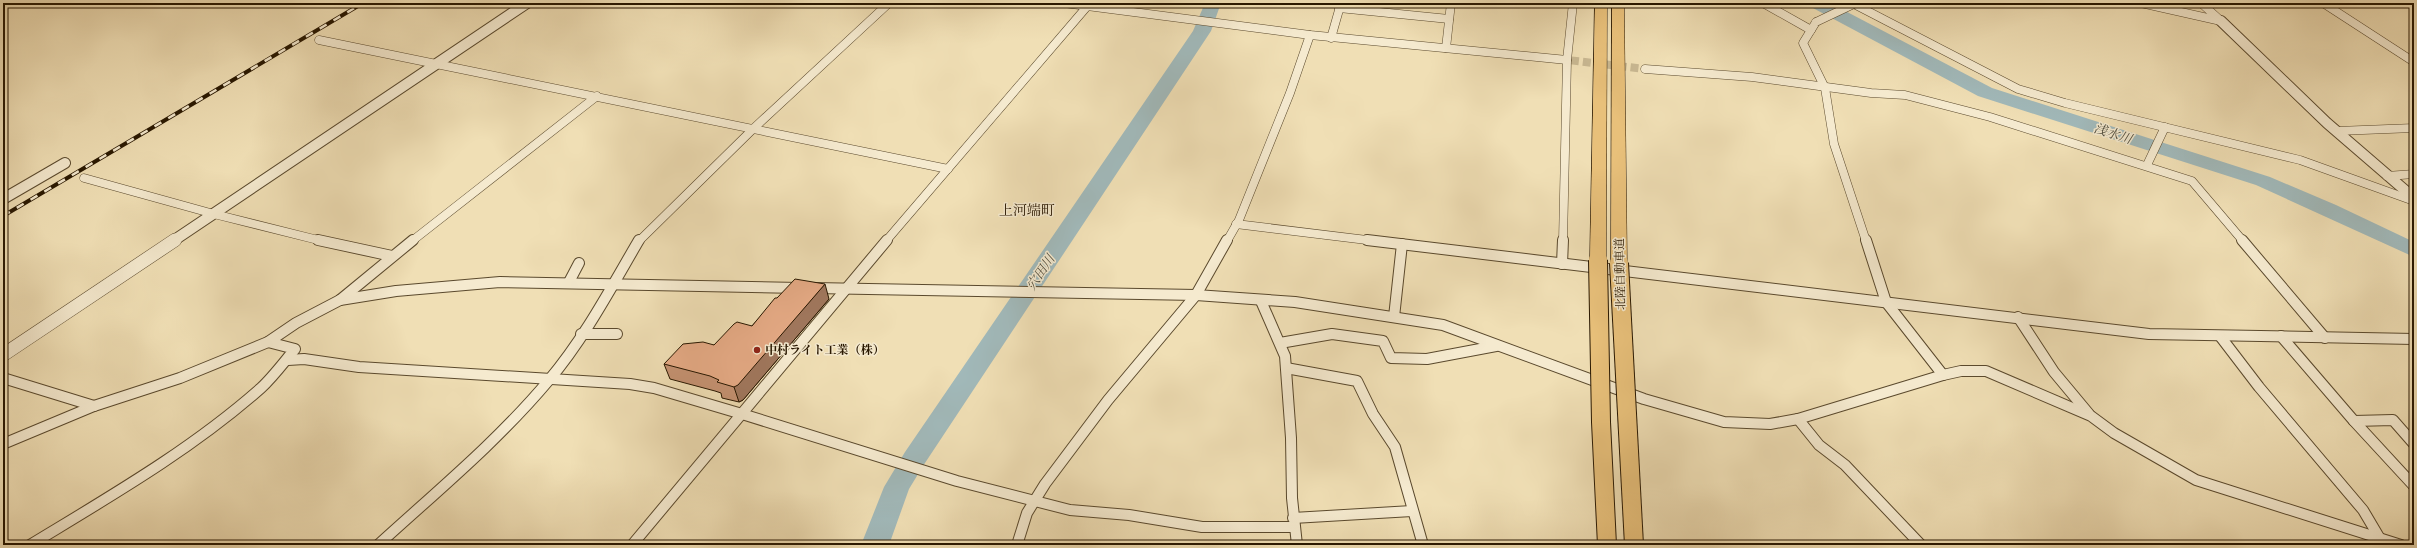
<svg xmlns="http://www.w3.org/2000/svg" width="2417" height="548" font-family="'Libre Caslon Text','Noto Serif JP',serif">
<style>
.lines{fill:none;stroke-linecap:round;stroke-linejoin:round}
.river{fill:#a1b9ba;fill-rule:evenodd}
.minor-tunnel{stroke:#c8b791;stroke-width:8;stroke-dasharray:8 4;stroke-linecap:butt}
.minor-far1-casing{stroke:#5a492d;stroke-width:9}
.minor-casing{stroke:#5a492d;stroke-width:12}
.tertiary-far1-casing{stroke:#5a492d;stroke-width:12}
.tertiary-casing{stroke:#5a492d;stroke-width:14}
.motorway-casing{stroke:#281700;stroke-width:1}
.minor-far1{stroke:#f5eacf;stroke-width:8}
.minor{stroke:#f5eacf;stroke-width:10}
.tertiary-far1{stroke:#f5eacf;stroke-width:10}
.tertiary{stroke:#f5eacf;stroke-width:13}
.motorway{fill:#e8c07a;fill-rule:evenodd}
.rail-casing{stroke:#281700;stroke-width:4}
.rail{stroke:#f5eacf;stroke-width:2.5;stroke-dasharray:8;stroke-linecap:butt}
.minor-bridge-casing{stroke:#5a492d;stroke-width:9;stroke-linecap:butt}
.motorway-bridge-casing{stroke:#281700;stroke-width:20;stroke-linecap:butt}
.minor-bridge{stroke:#f5eacf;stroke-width:8}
.motorway-bridge{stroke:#e8c07a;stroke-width:18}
.wall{fill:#c59272;stroke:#281700}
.shaded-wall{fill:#a0775d;stroke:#281700}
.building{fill:#e5aa85;stroke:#281700}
.poi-dot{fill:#8f2418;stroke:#f5eacf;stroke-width:1.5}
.labels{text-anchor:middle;stroke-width:3;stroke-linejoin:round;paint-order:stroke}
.street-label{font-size:12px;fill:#281700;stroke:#f5eacf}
.poi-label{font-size:12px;font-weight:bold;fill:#281700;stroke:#f5eacf;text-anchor:start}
.water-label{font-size:13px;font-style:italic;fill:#525041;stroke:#f5eacf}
.quarter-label{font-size:14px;fill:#281700;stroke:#f5eacf}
</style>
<rect width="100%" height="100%" fill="#f0dfb5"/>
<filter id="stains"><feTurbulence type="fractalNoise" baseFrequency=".005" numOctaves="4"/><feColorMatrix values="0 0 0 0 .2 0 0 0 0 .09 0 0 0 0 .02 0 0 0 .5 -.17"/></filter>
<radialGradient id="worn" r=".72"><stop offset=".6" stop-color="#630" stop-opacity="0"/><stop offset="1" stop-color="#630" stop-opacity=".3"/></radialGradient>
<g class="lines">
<g class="river">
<path d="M1205 3H1221L1211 31 923 466 909 489 889 545H861L884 487 905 452 1193 31Z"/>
<path d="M1809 3H1830L1992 88 2270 177 2336 205 2414 242V257L2256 185 1978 96 1811 7Z"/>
</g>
<path class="minor-tunnel" d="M1559 59 1645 69"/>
<g class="minor-far1-casing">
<g id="minor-far1">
<path d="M1064 3 1310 35 1567 60"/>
<path d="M1763 3 1811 30"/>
<path d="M1852 3 2018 89 2065 103 2300 160 2414 201"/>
<path d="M2141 3 2221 21"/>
<path d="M2201 3 2220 20"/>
<path d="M2323 3 2414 62"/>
<path d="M1339 8 1449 19"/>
<path d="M1816 22 1803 43 1825 88 1834 144 1866 241"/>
<path d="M1331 38 1341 3"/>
<path d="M319 40 948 169"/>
<path d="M1446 48 1451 3"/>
<path d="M1645 69 1752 77 1871 93 1905 95 1990 117 2192 181 2243 241"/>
<path d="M2337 131 2414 128"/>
<path d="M2147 165 2165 127"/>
<path d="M2387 176 2414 174"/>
<path d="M84 178 214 214 322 241"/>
<path d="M1236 224 1375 241"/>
<path d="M412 241 597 96"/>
<path d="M639 241 754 128 889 3"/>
<path d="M886 241 1090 3"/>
<path d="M1227 241 1239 220 1290 93 1310 35"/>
<path d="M1563 241 1567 60 1573 3"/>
</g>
</g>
<g class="minor-casing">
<g id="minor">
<path d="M318 240 392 256"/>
<path d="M1367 240 2149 334 2414 339"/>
<path d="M1866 240 1886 302 1943 375"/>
<path d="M2242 240 2325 338"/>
<path d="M1562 264 1563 240"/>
<path d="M569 282 579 263"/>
<path d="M814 288 1196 295 1295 302 1443 325 1644 399 1724 422 1770 424 1798 419 1943 375 1961 371H1986L2091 416 2114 433 2196 480 2401 545"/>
<path d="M340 300 396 291 500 282 800 288"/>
<path d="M1261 301 1285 356 1291 438 1292 498 1297 545"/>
<path d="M1394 317 1402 244"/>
<path d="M2018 317 2054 372 2089 414"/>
<path d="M581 334H617"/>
<path d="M2220 336 2259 387 2363 510 2379 537"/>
<path d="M2281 336 2354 421 2414 486"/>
<path d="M1280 343 1332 334 1383 341 1391 358 1427 359 1496 346"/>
<path d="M288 360 304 359 359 367 630 384 654 388 742 414 957 481 1070 510 1129 515 1202 527H1294"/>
<path d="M1286 368 1357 381 1373 414 1395 447 1423 545"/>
<path d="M3 378 94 406"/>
<path d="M1798 419 1819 445 1845 465 1921 545"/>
<path d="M2354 421 2393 420 2414 444"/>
<path d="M3 444 94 406 180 378 268 342 296 323 340 300 413 240"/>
<path d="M1293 518 1412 511"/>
<path d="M30 545C109 497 191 450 261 388 273 377 284 362 295 349L268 342"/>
<path d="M378 545C436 492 498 441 549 380 584 339 612 286 639 240"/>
<path d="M632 545 887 240"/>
<path d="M1017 545 1027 513 1045 484 1108 400 1196 295 1227 240"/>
</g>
</g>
<g class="tertiary-far1-casing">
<g id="tertiary-far1">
<path d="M2221 21 2327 123 2414 198"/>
<path d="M3 199 65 163"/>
<path d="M173 241 527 3"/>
</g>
</g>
<g class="tertiary-casing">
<path id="tertiary" d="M3 355 175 240"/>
</g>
<g class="motorway-casing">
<g id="motorway">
<path d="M1595 3H1607L1606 260 1604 264H1592L1590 260Z"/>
<path d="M1612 3H1624L1627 263 1625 267H1613L1611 263Z"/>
</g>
</g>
<use href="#minor-far1" class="minor-far1"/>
<use href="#minor" class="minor"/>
<use href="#tertiary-far1" class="tertiary-far1"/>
<use href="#tertiary" class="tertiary"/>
<use href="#motorway" class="motorway"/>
<g class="rail-casing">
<path id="rail" d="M3 216 363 3"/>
</g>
<use href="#rail" class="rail"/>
<g class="minor-bridge-casing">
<path id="minor-bridge" d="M1816 22 1856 3"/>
</g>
<g class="motorway-bridge-casing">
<g id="motorway-bridge">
<path d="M1598 260 1601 422 1607 545"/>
<path d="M1619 263 1634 545"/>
</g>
</g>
<use href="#minor-bridge" class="minor-bridge"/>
<use href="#motorway-bridge" class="motorway-bridge"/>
</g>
<path class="wall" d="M777 298 829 299 743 400 739 402 722 398 721 393 715 391 670 379 664 364 714 345 752 326Z"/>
<path class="shaded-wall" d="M825 284 829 299 743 400 739 402 734 387Z"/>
<path class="building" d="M795 279 825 284 738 385 734 387 717 382 719 380 710 376 664 364 683 344 703 342 714 345 734 324 737 322 752 326 775 298H777Z"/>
<circle class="poi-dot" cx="757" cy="350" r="4"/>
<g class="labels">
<g class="street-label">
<text transform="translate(1620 274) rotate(-91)" y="4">北陸自動車道</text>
</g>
<g class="poi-label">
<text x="765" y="354">中村ライト工業（株）</text>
</g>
<g class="water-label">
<text transform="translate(2113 133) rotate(18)" y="5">浅水川</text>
<text transform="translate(1040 272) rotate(-56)" y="5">穴田川</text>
</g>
<g class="quarter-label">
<text x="1027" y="215">上河端町</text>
</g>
</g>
<rect width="2417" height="548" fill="none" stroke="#f0dfb5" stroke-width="16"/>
<rect x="4" y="4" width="2409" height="540" fill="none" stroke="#281700" stroke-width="2"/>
<rect x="8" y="8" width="2401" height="532" fill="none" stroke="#281700"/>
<rect width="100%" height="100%" filter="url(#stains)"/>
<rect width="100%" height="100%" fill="url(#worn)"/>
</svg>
